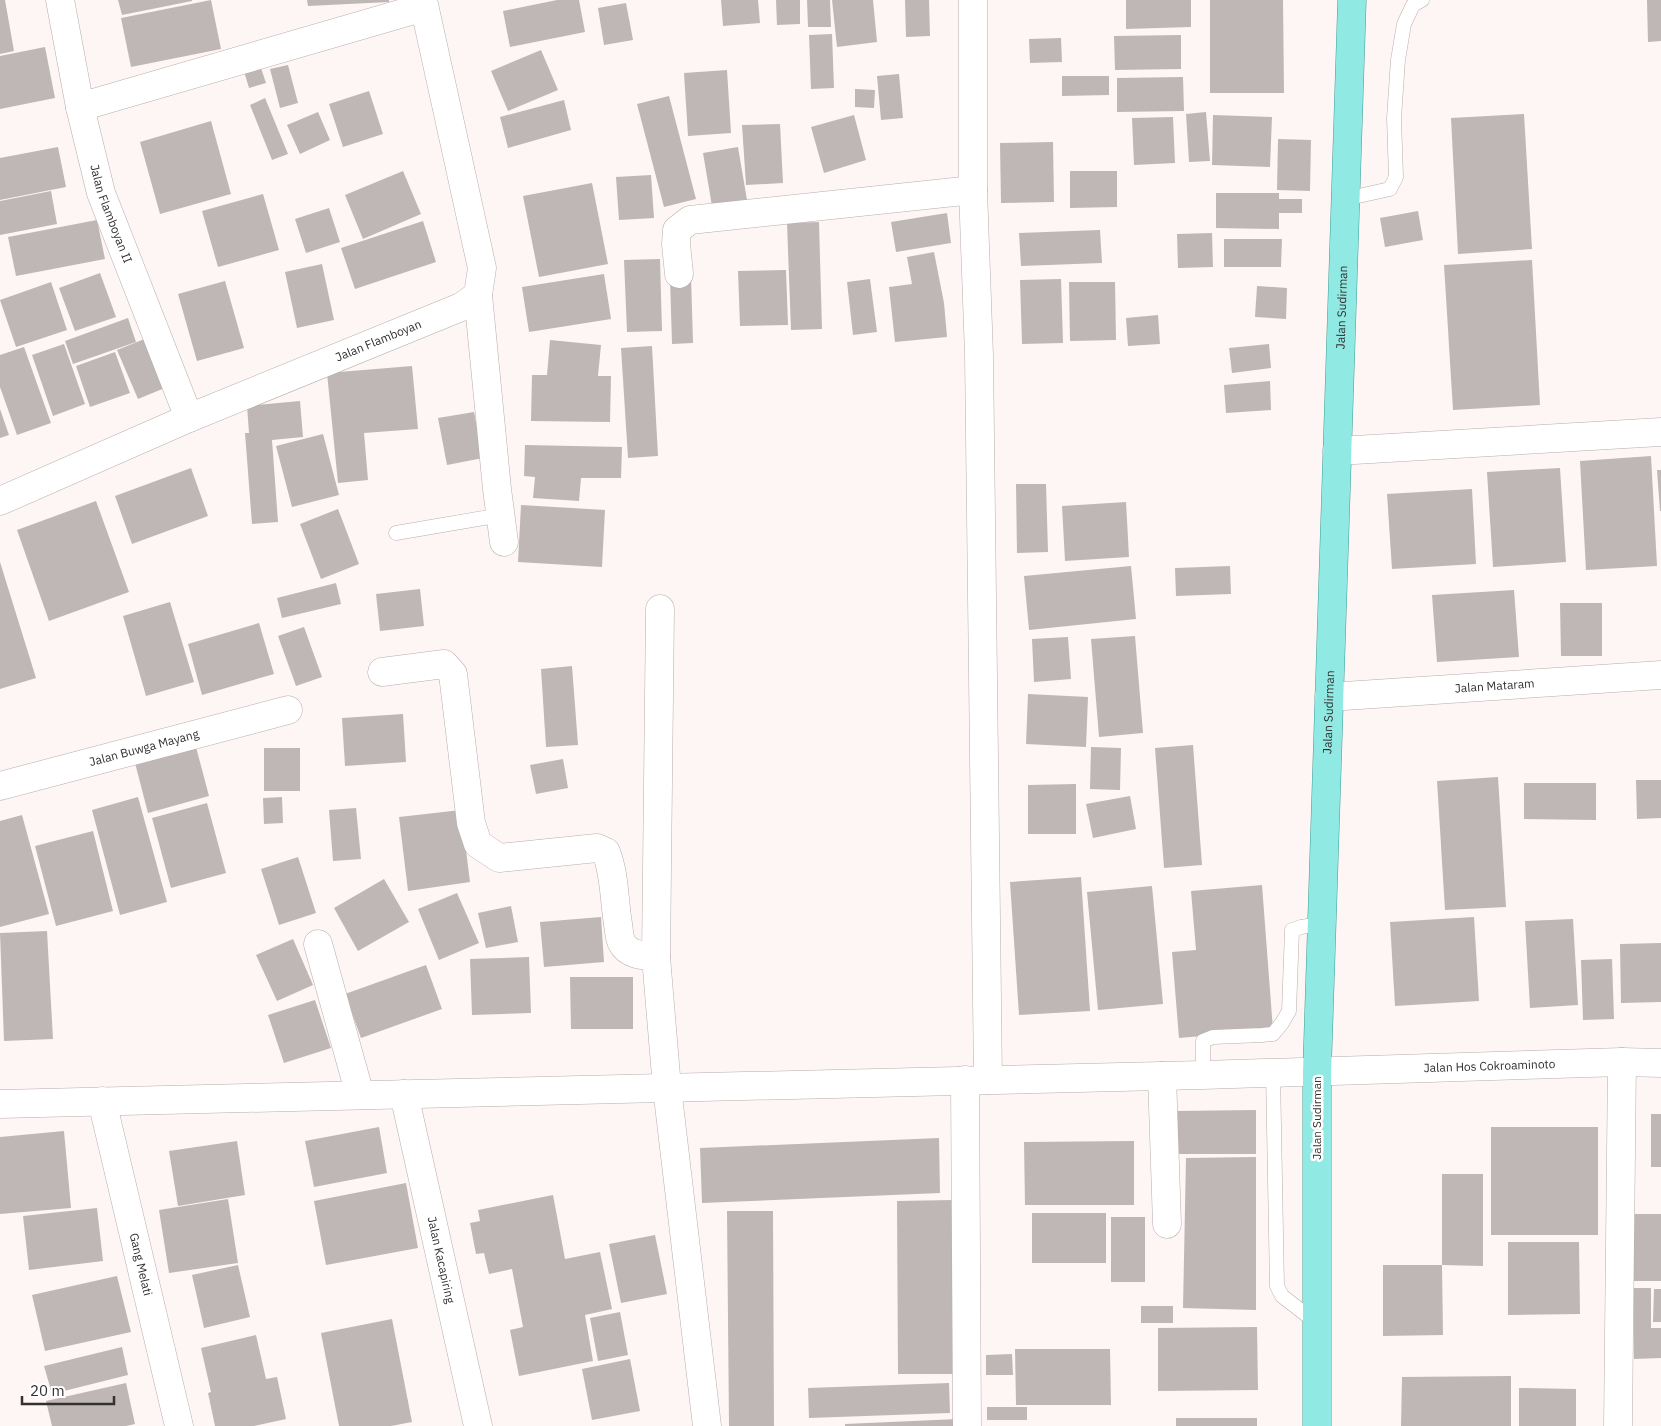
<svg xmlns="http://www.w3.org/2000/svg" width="1661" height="1426" font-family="'IBM Plex Sans',sans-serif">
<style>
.building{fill:#bfb7b5}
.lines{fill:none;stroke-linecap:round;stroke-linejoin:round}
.service-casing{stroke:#b6aeac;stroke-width:15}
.minor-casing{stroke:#b6aeac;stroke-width:29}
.tertiary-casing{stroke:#b6aeac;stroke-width:29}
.primary-casing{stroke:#3f9e97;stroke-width:29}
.service{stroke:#fff;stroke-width:14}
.minor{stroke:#fff;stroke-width:28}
.tertiary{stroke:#fff;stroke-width:28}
.primary{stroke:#90e9e2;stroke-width:28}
.labels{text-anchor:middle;stroke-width:5;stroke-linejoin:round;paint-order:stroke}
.street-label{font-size:12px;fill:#333030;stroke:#fff}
</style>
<rect width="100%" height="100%" fill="#fef6f4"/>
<g class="building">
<path d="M0 0H5L14 51 0 54Z"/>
<path d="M118 0H192V1L122 15Z"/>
<path d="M211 0 221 49 131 67 121 18Z"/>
<path d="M307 0H389V2L308 6Z"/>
<path d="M557 0H579L585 32 510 47 503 11Z"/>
<path d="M721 0H758L760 23 723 26Z"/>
<path d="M776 0H800V24L777 25Z"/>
<path d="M807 0H830L831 27H808Z"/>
<path d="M832 0H873L877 42 837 47Z"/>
<path d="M905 0H929L930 36 906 37Z"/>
<path d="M1126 0H1191V27L1126 29Z"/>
<path d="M1210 0H1283L1284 93H1210Z"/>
<path d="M1647 0H1661V41L1648 42Z"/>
<path d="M626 3 633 40 604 45 598 8Z"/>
<path d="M832 34 834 88 811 89 809 35Z"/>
<path d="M1181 35V69L1115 70 1114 36Z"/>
<path d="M1061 38 1062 62 1030 63 1029 39Z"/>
<path d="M45 47 55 98 0 109V56Z"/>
<path d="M541 50 558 90 508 111 491 71Z"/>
<path d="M259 62 266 83 249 88 243 68Z"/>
<path d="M288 65 298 103 280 108 270 69Z"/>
<path d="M727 70 731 133 688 136 684 73Z"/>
<path d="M899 74 903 118 881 120 877 76Z"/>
<path d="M1062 76H1109V95L1062 96Z"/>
<path d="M1183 77 1184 111 1117 112V78Z"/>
<path d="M855 89 875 90 874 108 855 107Z"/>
<path d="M369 91 383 134 343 147 329 104Z"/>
<path d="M669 96 696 199 664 207 637 104Z"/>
<path d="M265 98 288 154 272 160 250 105Z"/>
<path d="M564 100 571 130 508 148 500 117Z"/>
<path d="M318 112 330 140 300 154 287 125Z"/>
<path d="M1206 112 1210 161 1189 162 1186 114Z"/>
<path d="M1524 114 1532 249 1458 254 1451 118Z"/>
<path d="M854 115 866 160 824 173 811 127Z"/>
<path d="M1213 115 1272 117 1270 167 1212 165Z"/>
<path d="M1173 117 1175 163 1134 165 1132 118Z"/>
<path d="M211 121 231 194 160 214 140 142Z"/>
<path d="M780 124 783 183 746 185 742 125Z"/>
<path d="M1278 139 1311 140 1310 191 1277 190Z"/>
<path d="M1053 142 1054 202 1001 203 1000 143Z"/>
<path d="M58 147 66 187 0 200V158Z"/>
<path d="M738 147 747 200 712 206 703 153Z"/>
<path d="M403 171 421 214 363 239 345 195Z"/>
<path d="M1070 171H1117V207L1070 208Z"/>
<path d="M651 175 654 218 619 220 616 177Z"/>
<path d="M592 183 608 264 539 277 523 196Z"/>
<path d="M51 191 57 224 0 235V201Z"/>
<path d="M1216 193H1279V199H1302V213H1279V229L1216 228Z"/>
<path d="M263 194 279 250 218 267 202 211Z"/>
<path d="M329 208 340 242 306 253 295 219Z"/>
<path d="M1418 211 1423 240 1385 247 1380 218Z"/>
<path d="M947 213 951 243 896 252 891 222Z"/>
<path d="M97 220 105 259 16 276 8 237Z"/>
<path d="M423 221 436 262 355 289 341 248Z"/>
<path d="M819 222 822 329 791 330 787 223Z"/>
<path d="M1100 230 1102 263 1021 266 1019 233Z"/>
<path d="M1212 233 1213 267 1178 268 1177 234Z"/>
<path d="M1224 239H1282L1281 267H1224Z"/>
<path d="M934 252 944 303 947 337 895 342 889 287 912 284 907 257Z"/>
<path d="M660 259 662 331 627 332 624 260Z"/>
<path d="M1532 260 1540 405 1453 410 1444 265Z"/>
<path d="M322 264 334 320 297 328 285 272Z"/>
<path d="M786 270 788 325 740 326 738 271Z"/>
<path d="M100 273 116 317 75 331 59 288Z"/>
<path d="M604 274 611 319 529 332 522 287Z"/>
<path d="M691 277 693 343 672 344 670 278Z"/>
<path d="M870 279 877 332 853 335 847 282Z"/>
<path d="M1061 279 1063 343 1022 344 1020 280Z"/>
<path d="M225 281 244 348 197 361 178 294Z"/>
<path d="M51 282 67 330 16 347 0 300Z"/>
<path d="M1069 282H1115L1116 340 1070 341Z"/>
<path d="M1257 286 1287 288 1286 319 1255 317Z"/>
<path d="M1158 315 1160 344 1128 346 1126 318Z"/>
<path d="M128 318 136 342 73 364 65 341Z"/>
<path d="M152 336 172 385 138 399 117 350Z"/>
<path d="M550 340 601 345 598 376H611L610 422 531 421 532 375H547Z"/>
<path d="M64 344 85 404 53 416 32 355Z"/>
<path d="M1269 344 1271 368 1232 373 1229 348Z"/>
<path d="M652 346 658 456 628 458 621 348Z"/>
<path d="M24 347 51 423 17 435 0 387V355Z"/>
<path d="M115 352 130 393 90 407 76 366Z"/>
<path d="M412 366 418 429 364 433 368 480 338 483 327 373Z"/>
<path d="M1270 381 1271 410 1226 413 1224 385Z"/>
<path d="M300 401 303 437 272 440 278 522 252 524 245 433H249L247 406Z"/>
<path d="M0 409 9 435 0 438Z"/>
<path d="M474 412 483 458 447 465 438 418Z"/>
<path d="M323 434 339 495 292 507 276 446Z"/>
<path d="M525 445 622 447 621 478H581L579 501 533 498 535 477 524 476Z"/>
<path d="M1651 456 1657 566 1586 570 1580 461Z"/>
<path d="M191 468 208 516 132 544 115 496Z"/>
<path d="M1560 468 1566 562 1493 567 1487 472Z"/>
<path d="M1657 470H1661V511H1660Z"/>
<path d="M1016 484H1046L1048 552 1017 553Z"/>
<path d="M1472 489 1476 564 1392 569 1387 494Z"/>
<path d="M96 501 129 592 49 621 17 530Z"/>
<path d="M1126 502 1129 557 1065 561 1062 506Z"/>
<path d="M521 505 605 510 602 567 518 562Z"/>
<path d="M338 509 359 564 321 579 300 524Z"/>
<path d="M0 562 36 678 0 689Z"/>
<path d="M1131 566 1136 619 1029 630 1024 576Z"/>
<path d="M1230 566 1231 594 1176 596 1175 568Z"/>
<path d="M336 583 341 604 282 618 277 598Z"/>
<path d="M420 589 424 626 380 631 376 594Z"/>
<path d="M1514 590 1519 657 1437 662 1432 595Z"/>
<path d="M170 602 194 682 146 696 123 616Z"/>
<path d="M1560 603H1602V656H1561Z"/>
<path d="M259 623 274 674 202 695 188 644Z"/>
<path d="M304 627 322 677 296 686 278 636Z"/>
<path d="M1135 636 1143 733 1099 737 1091 639Z"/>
<path d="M1068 637 1071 679 1034 682 1032 639Z"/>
<path d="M572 666 578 745 546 747 541 669Z"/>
<path d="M1028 694 1088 697 1086 747 1026 744Z"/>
<path d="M403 714 406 762 345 766 342 718Z"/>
<path d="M1193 745 1202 865 1164 868 1155 748Z"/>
<path d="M196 747 209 796 148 813 135 763Z"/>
<path d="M1091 747 1121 748 1120 790 1090 789Z"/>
<rect x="264" y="748" width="36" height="43"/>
<path d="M563 759 568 788 536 794 530 765Z"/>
<path d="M1498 777 1506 907 1445 910 1437 781Z"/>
<path d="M1636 780H1661V818L1637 819Z"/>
<path d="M1524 783H1596V820L1524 819Z"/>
<path d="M1076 784V834H1028V785Z"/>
<path d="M1130 796 1136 829 1093 838 1086 804Z"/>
<path d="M138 797 167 902 120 915 92 810Z"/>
<path d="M282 797 283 823 264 824 263 798Z"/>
<path d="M207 803 226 873 171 888 152 818Z"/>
<path d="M356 808 361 859 333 861 329 810Z"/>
<path d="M461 810 470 882 408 891 399 817Z"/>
<path d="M22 815 49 914 0 927V821Z"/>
<path d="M93 831 113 911 56 926 35 846Z"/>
<path d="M298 857 316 913 279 925 261 869Z"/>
<path d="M1081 877 1090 1011 1019 1015 1010 882Z"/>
<path d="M384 879 409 922 358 951 334 908Z"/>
<path d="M1262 885 1273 1030 1179 1038 1172 952 1196 950 1191 891Z"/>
<path d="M1152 886 1163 1004 1098 1010 1087 892Z"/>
<path d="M457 893 479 943 439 960 418 909Z"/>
<path d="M511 906 518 942 486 948 478 913Z"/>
<path d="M601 917 604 962 544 967 540 922Z"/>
<path d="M1474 917 1479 1001 1395 1006 1390 922Z"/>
<path d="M1573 919 1578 1005 1530 1008 1525 921Z"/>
<path d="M47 931 53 1039 4 1041 0 933Z"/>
<path d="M293 939 313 985 277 1001 256 955Z"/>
<path d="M1661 943V1002L1621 1003 1620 944Z"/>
<path d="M529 957 531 1013 472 1015 470 959Z"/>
<path d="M1612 959 1614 1019 1583 1020 1581 960Z"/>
<path d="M426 965 442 1009 361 1038 345 994Z"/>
<path d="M570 977H633V1029H571Z"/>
<path d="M315 1000 331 1048 284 1063 268 1015Z"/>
<path d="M1256 1110V1154H1177V1111Z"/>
<rect x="1651" y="1114" width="10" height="53"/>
<path d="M379 1127 387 1173 314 1187 305 1141Z"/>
<rect x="1491" y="1127" width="107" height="108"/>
<path d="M64 1131 71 1208 0 1214V1137Z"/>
<path d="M939 1138 940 1193 702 1203 700 1148Z"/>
<path d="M237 1141 245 1195 178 1206 169 1151Z"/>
<path d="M1134 1141V1205H1025L1024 1142Z"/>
<path d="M1256 1157V1310L1183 1308 1186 1158Z"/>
<path d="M1442 1174H1483V1266L1442 1265Z"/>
<path d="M406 1183 418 1248 326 1265 314 1201Z"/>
<path d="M553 1195 565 1259 600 1252 612 1309 585 1315 593 1361 519 1376 510 1330 523 1327 512 1269 489 1274 484 1253 476 1254 470 1223 480 1221 478 1210Z"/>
<path d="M228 1199 238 1263 169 1273 159 1210Z"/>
<path d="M953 1200 954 1374H898L897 1201Z"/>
<path d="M97 1208 103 1261 29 1270 23 1216Z"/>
<path d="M727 1211H773L774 1426H729Z"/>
<rect x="1032" y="1213" width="74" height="50"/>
<rect x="1633" y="1214" width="28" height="67"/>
<rect x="1111" y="1217" width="34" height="65"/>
<path d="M655 1235 667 1294 621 1303 609 1244Z"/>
<path d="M1508 1242H1579L1580 1314 1508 1315Z"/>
<path d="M238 1265 250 1317 204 1328 192 1275Z"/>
<path d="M1383 1265H1442L1443 1335 1383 1336Z"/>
<path d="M117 1276 131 1332 45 1351 32 1295Z"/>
<path d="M1633 1288H1651V1328H1661V1358L1634 1359Z"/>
<path d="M1654 1289H1661V1322H1653Z"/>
<rect x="1141" y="1306" width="32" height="17"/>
<path d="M620 1312 628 1355 598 1361 590 1318Z"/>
<path d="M392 1319 412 1422 391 1426H339L321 1333Z"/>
<path d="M1257 1327 1258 1390 1158 1391V1328Z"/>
<path d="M256 1335 266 1379 277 1377 286 1419 254 1426H215L208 1393 211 1392 201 1348Z"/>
<path d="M122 1347 128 1375 52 1394 44 1366Z"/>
<path d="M1015 1349H1110L1111 1405H1016Z"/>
<path d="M1012 1354 1013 1375H986V1355Z"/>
<path d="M630 1359 640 1411 592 1420 582 1369Z"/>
<path d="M1511 1376V1426H1401L1402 1377Z"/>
<path d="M126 1383 135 1424 126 1426H52L46 1401Z"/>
<path d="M949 1383 950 1413 809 1418 808 1388Z"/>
<path d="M1519 1388 1576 1389V1426H1519Z"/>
<rect x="987" y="1407" width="40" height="13"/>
<rect x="1176" y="1418" width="81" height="8"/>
<path d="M958 1419V1426H845V1424Z"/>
</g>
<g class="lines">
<g class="service-casing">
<g id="service">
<path d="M1345 199 1390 189 1396 177 1394 118 1398 60 1404 24 1413 5 1422 0"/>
<path d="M396 533 501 515"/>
<path d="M1273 1073 1277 1286 1282 1296 1317 1323"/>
<path d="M1203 1075V1041L1213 1037 1262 1035 1273 1034 1282 1023 1289 1011 1292 930 1301 927 1321 924"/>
</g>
</g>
<g class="minor-casing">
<g id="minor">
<path id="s1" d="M60 0 80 107 101 193 189 418"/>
<path d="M973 0V190L979 355 988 1080"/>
<path d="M80 107 424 7"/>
<path d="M679 274 676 244 677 230 690 220 973 190"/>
<path d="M478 295 497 489 504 542"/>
<path d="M1337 451 1661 432"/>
<path id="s2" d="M0 501 189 418 461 307 478 295 482 268 423 0"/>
<path d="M382 672 444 664 453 674 471 823 478 844 499 858 597 848 606 852C615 875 614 900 618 924 619 930 619 938 622 943 628 955 644 956 656 957L667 1088 707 1426"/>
<path id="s3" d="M1329 697 1661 675"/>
<path id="s4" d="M0 786 288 710"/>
<path d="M318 944 360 1095"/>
<path d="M656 957 660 609"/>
<path d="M1162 1076 1167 1224"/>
<path d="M965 1080 967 1426"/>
<path id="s5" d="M404 1094 478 1426"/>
<path id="s6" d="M102 1101 179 1426"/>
<path d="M1618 1426 1622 1062"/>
</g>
</g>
<g class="tertiary-casing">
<g id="tertiary">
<path id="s7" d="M0 1104 1203 1075 1622 1062 1661 1063"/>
</g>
</g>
<g class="primary-casing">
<g id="primary">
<path id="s8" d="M1317 1426V1072L1352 0"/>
</g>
</g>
<use href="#service" class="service"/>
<use href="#minor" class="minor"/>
<use href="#tertiary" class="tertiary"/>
<use href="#primary" class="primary"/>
</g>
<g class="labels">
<g class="street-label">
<text dy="4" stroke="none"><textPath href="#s1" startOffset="220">Jalan Flamboyan II</textPath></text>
<text dy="4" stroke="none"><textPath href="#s8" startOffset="1119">Jalan Sudirman</textPath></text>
<text dy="4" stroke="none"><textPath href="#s2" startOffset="411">Jalan Flamboyan</textPath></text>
<text dy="4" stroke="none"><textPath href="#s3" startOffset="166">Jalan Mataram</textPath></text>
<text dy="4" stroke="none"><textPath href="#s8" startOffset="714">Jalan Sudirman</textPath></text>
<text dy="4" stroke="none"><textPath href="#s4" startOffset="149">Jalan Buwga Mayang</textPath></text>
<text dy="4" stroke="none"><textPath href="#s7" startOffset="1490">Jalan Hos Cokroaminoto</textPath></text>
<text transform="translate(1317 1118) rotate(-90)" y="4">Jalan Sudirman</text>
<text dy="4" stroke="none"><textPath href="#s5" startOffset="170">Jalan Kacapiring</textPath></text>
<text dy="4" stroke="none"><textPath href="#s6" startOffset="168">Gang Melati</textPath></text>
</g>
</g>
<path d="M22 1396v8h92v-8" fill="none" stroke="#333030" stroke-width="2.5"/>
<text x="30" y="1396" font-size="15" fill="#333030" stroke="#ffffff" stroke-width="4" paint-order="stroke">20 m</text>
</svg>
